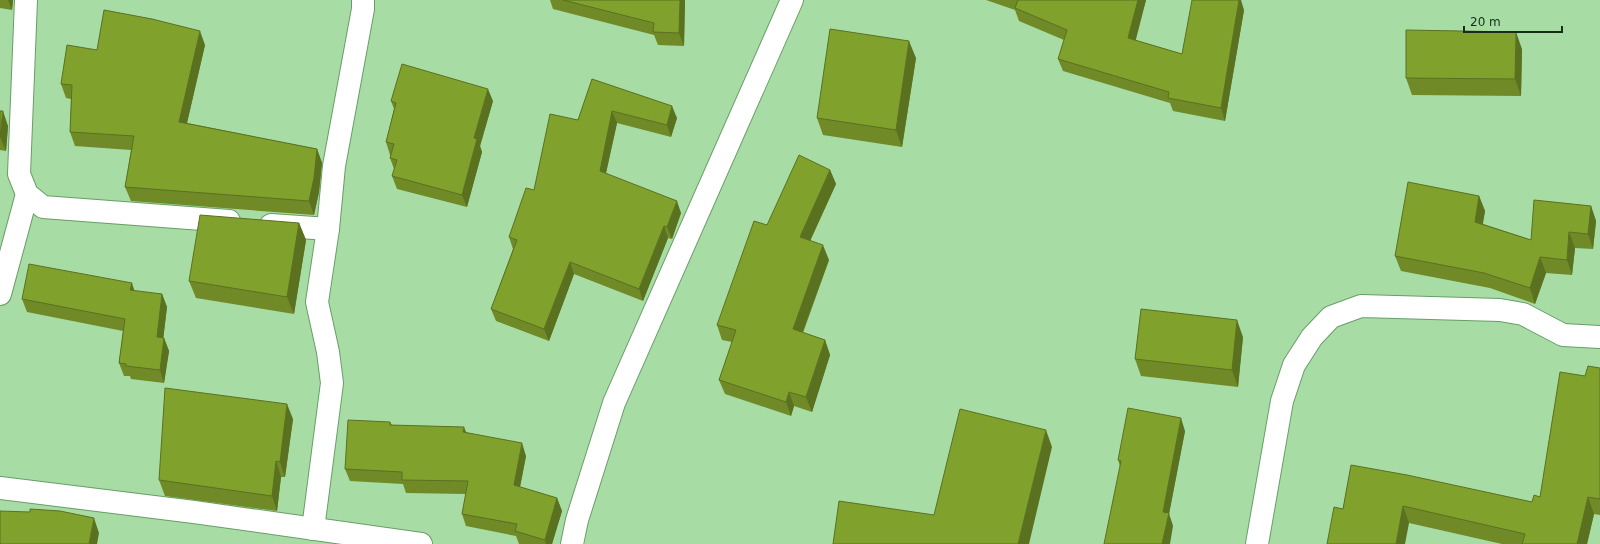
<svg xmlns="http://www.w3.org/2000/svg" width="1600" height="544" font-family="'DejaVu Sans',sans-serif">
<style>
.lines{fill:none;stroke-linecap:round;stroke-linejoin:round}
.minor-casing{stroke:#699d68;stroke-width:24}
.tertiary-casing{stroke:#699d68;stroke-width:24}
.minor{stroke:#fff;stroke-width:22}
.tertiary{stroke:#fff;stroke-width:22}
.wall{fill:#6f8a27}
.shaded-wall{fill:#5a7120}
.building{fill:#81a12d;stroke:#5a7120}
</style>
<rect width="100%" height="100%" fill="#a7dda5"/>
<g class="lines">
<g class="minor-casing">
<g id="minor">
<path d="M26 0 19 174 27 194 43 207 229 221"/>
<path d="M271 225 328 229"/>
<path d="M0 294 27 194"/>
<path d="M0 488 194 512 421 544"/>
<path d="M313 529 332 383 328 352 317 302 328 229 334 166 363 9V0"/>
<path d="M1257 544 1282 401 1294 365 1312 337 1331 317 1361 306 1500 310 1523 314 1563 335 1600 337"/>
</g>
</g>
<g class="tertiary-casing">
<path id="tertiary" d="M572 544 577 520 614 403 792 0"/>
</g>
<use href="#minor" class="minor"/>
<use href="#tertiary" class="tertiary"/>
</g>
<g class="wall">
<path d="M0 0H13L12 10 0 8Z"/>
<path d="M550 0H685L684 46 658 45 654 35 553 9Z"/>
<path d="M986 0H1146L1135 40 1182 54 1244 10 1225 121 1173 111 1170 103 1063 71 1058 59 1064 40 1019 21 1015 10Z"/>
<path d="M205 45 187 123 317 149 322 163 319 192 314 215 131 201 125 187 131 150 75 146 70 132 71 99 66 98 61 84 97 50Z"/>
<path d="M1522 49 1521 96 1412 95 1406 78Z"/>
<path d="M916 58 902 147 823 135 817 118Z"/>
<path d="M592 79 677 118 671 137 617 123 606 173 681 213 672 239 668 238 643 301 574 274 549 341 496 321 491 309 513 249 509 237 534 190 578 120Z"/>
<path d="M391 101H493L480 146 482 152 467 207 397 189 392 176 394 169 390 158 391 155H390L386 142 394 109Z"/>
<path d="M0 111 8 126 6 151 0 150Z"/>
<path d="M830 170 836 184 810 241 829 260 803 333 825 340 830 355 812 412 794 406 791 416 725 394 719 380 732 342 722 340 717 325 767 225Z"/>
<path d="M1479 196 1485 211 1483 224 1531 240 1591 206 1596 221 1593 249 1575 248 1572 275 1546 273 1535 304 1490 288 1401 271 1395 256Z"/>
<path d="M299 223 306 240 294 314 196 298 189 281Z"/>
<path d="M134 291 162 294 167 307 163 338H164L169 351 164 383 131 379 130 376H124L119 363 123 331 27 312 22 299Z"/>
<path d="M1243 337 1238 387 1141 376 1135 359Z"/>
<path d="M1600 368V515L1594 514 1587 544H1502L1409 523 1343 509 1351 465 1532 502 1540 497 1585 376Z"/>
<path d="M293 419 285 477H281L277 511 165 496 159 480Z"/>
<path d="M390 422 392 425 466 432 526 456 520 487 557 498 562 511 552 544H519L516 536 466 526 462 514 466 494 406 493 403 484 350 481 345 469Z"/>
<path d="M1185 431 1169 514 1173 526 1120 466 1118 460Z"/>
</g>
<g class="shaded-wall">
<path d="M8 0H13L12 10Z"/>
<path d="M680 0H685L684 46 679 33Z"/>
<path d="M1138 0H1146L1133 51 1128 38Z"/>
<path d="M1239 0H1241L1244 10 1225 121 1221 108Z"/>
<path d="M200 31 205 45 184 136 179 122Z"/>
<path d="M1516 32 1522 49 1521 96 1515 79Z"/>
<path d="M909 41 916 58 902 147 896 130Z"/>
<path d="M488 89 493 101 480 146 482 152 467 207 462 195 474 138Z"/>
<path d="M672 106 677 118 671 137 667 125Z"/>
<path d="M3 111 8 126 6 151 0 137Z"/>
<path d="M612 111 617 123 604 182 600 171Z"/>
<path d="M317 149 322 163 319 192 314 215 309 201Z"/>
<path d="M830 170 836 184 805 252 800 237Z"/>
<path d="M1479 196 1485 211 1480 237 1475 222Z"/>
<path d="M677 201 681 213 672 239 667 227Z"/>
<path d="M1591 206 1596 221 1593 249 1588 234Z"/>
<path d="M299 223 306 240 294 314 287 297Z"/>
<path d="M664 226 668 238 643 301 639 289Z"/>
<path d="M1569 232 1575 248 1572 275 1567 260Z"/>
<path d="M823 245 829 260 798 344 793 329Z"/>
<path d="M1540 257 1546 273 1535 304 1530 288Z"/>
<path d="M570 262 574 274 549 341 544 329Z"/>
<path d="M132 283 136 296 130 290Z"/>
<path d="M162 294 167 307 162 350 157 337Z"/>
<path d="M1237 320 1243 337 1238 387 1232 370Z"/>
<path d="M164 338 169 351 164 383 160 370Z"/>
<path d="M825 340 830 355 812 412 806 397Z"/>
<path d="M789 392 794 406 791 416 786 402Z"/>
<path d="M287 404 293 419 285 477 280 462Z"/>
<path d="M1181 418 1185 431 1169 514 1173 526 1170 544H1162L1163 512Z"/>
<path d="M464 427 469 439 463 432Z"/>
<path d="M1046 430 1052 447 1029 544H1018Z"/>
<path d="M522 443 526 456 518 497 514 485Z"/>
<path d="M276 461 281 477 277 511 272 496Z"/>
<path d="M1588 497 1594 514 1587 544H1577Z"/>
<path d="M557 498 562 511 552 544H546L545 540Z"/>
<path d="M1403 506 1409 523 1405 544H1396Z"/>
<path d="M94 518 99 533 97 544H89Z"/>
</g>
<g class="building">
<path d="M563 0H680L679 33 653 32 654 23Z"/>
<path d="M1018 0H1138L1128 38 1182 54 1192 0H1239L1221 108 1168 98 1169 92 1058 59 1067 30 1015 8Z"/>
<path d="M104 10 152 19 200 31 179 122 317 149 314 178 309 201 125 187 134 136 70 132 72 85 61 84 67 45 97 50Z"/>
<path d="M830 29 909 41 896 130 817 118Z"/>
<path d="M1406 30 1516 32 1515 79 1406 78Z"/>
<path d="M402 64 488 89 474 138 477 139 462 195 392 176 397 160 390 158 394 144 386 142 396 103 391 101Z"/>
<path d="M592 79 672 106 667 125 612 111 600 171 677 201 667 227 664 226 639 289 570 262 544 329 491 309 517 240 509 237 526 188 534 190 550 114 578 120Z"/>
<path d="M0 111H3L0 137Z"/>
<path d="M799 155 830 170 800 237 823 245 793 329 825 340 806 397 789 392 786 402 719 380 736 330 717 325 754 221 767 225Z"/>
<path d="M1408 182 1479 196 1475 222 1531 240 1534 200 1591 206 1588 234 1569 232 1567 260 1540 257 1530 288 1484 273 1395 256Z"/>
<path d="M200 215 299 223 287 297 189 281Z"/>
<path d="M29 264 132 283 130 290 162 294 157 337 164 338 160 370 126 366V364L119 363 125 319 22 299Z"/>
<path d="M1141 309 1237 320 1232 370 1135 359Z"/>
<path d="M1588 366 1600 368V499L1588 497 1577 544H1522L1525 534 1403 506 1396 544H1327L1334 507 1343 509 1351 465 1407 475 1532 502 1534 495 1540 497 1560 372 1585 376Z"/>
<path d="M165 388 287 404 280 462 276 461 272 496 159 480Z"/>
<path d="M1128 408 1181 418 1163 512 1169 513 1162 544H1104L1121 461 1118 460Z"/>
<path d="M960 409 1046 430 1018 544H833L839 501 934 515Z"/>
<path d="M348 420 390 422V425L464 427 463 432 522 443 514 485 557 498 545 540 515 531 517 524 462 514 468 481 402 480V472L345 469Z"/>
<path d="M30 509 60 511 94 518 89 544H0V511L30 512Z"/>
</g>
<path d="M1464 26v6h98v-6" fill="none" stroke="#182d17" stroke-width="2"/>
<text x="1470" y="26" font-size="12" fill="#182d17" stroke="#a7dda5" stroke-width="3" paint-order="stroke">20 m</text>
</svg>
